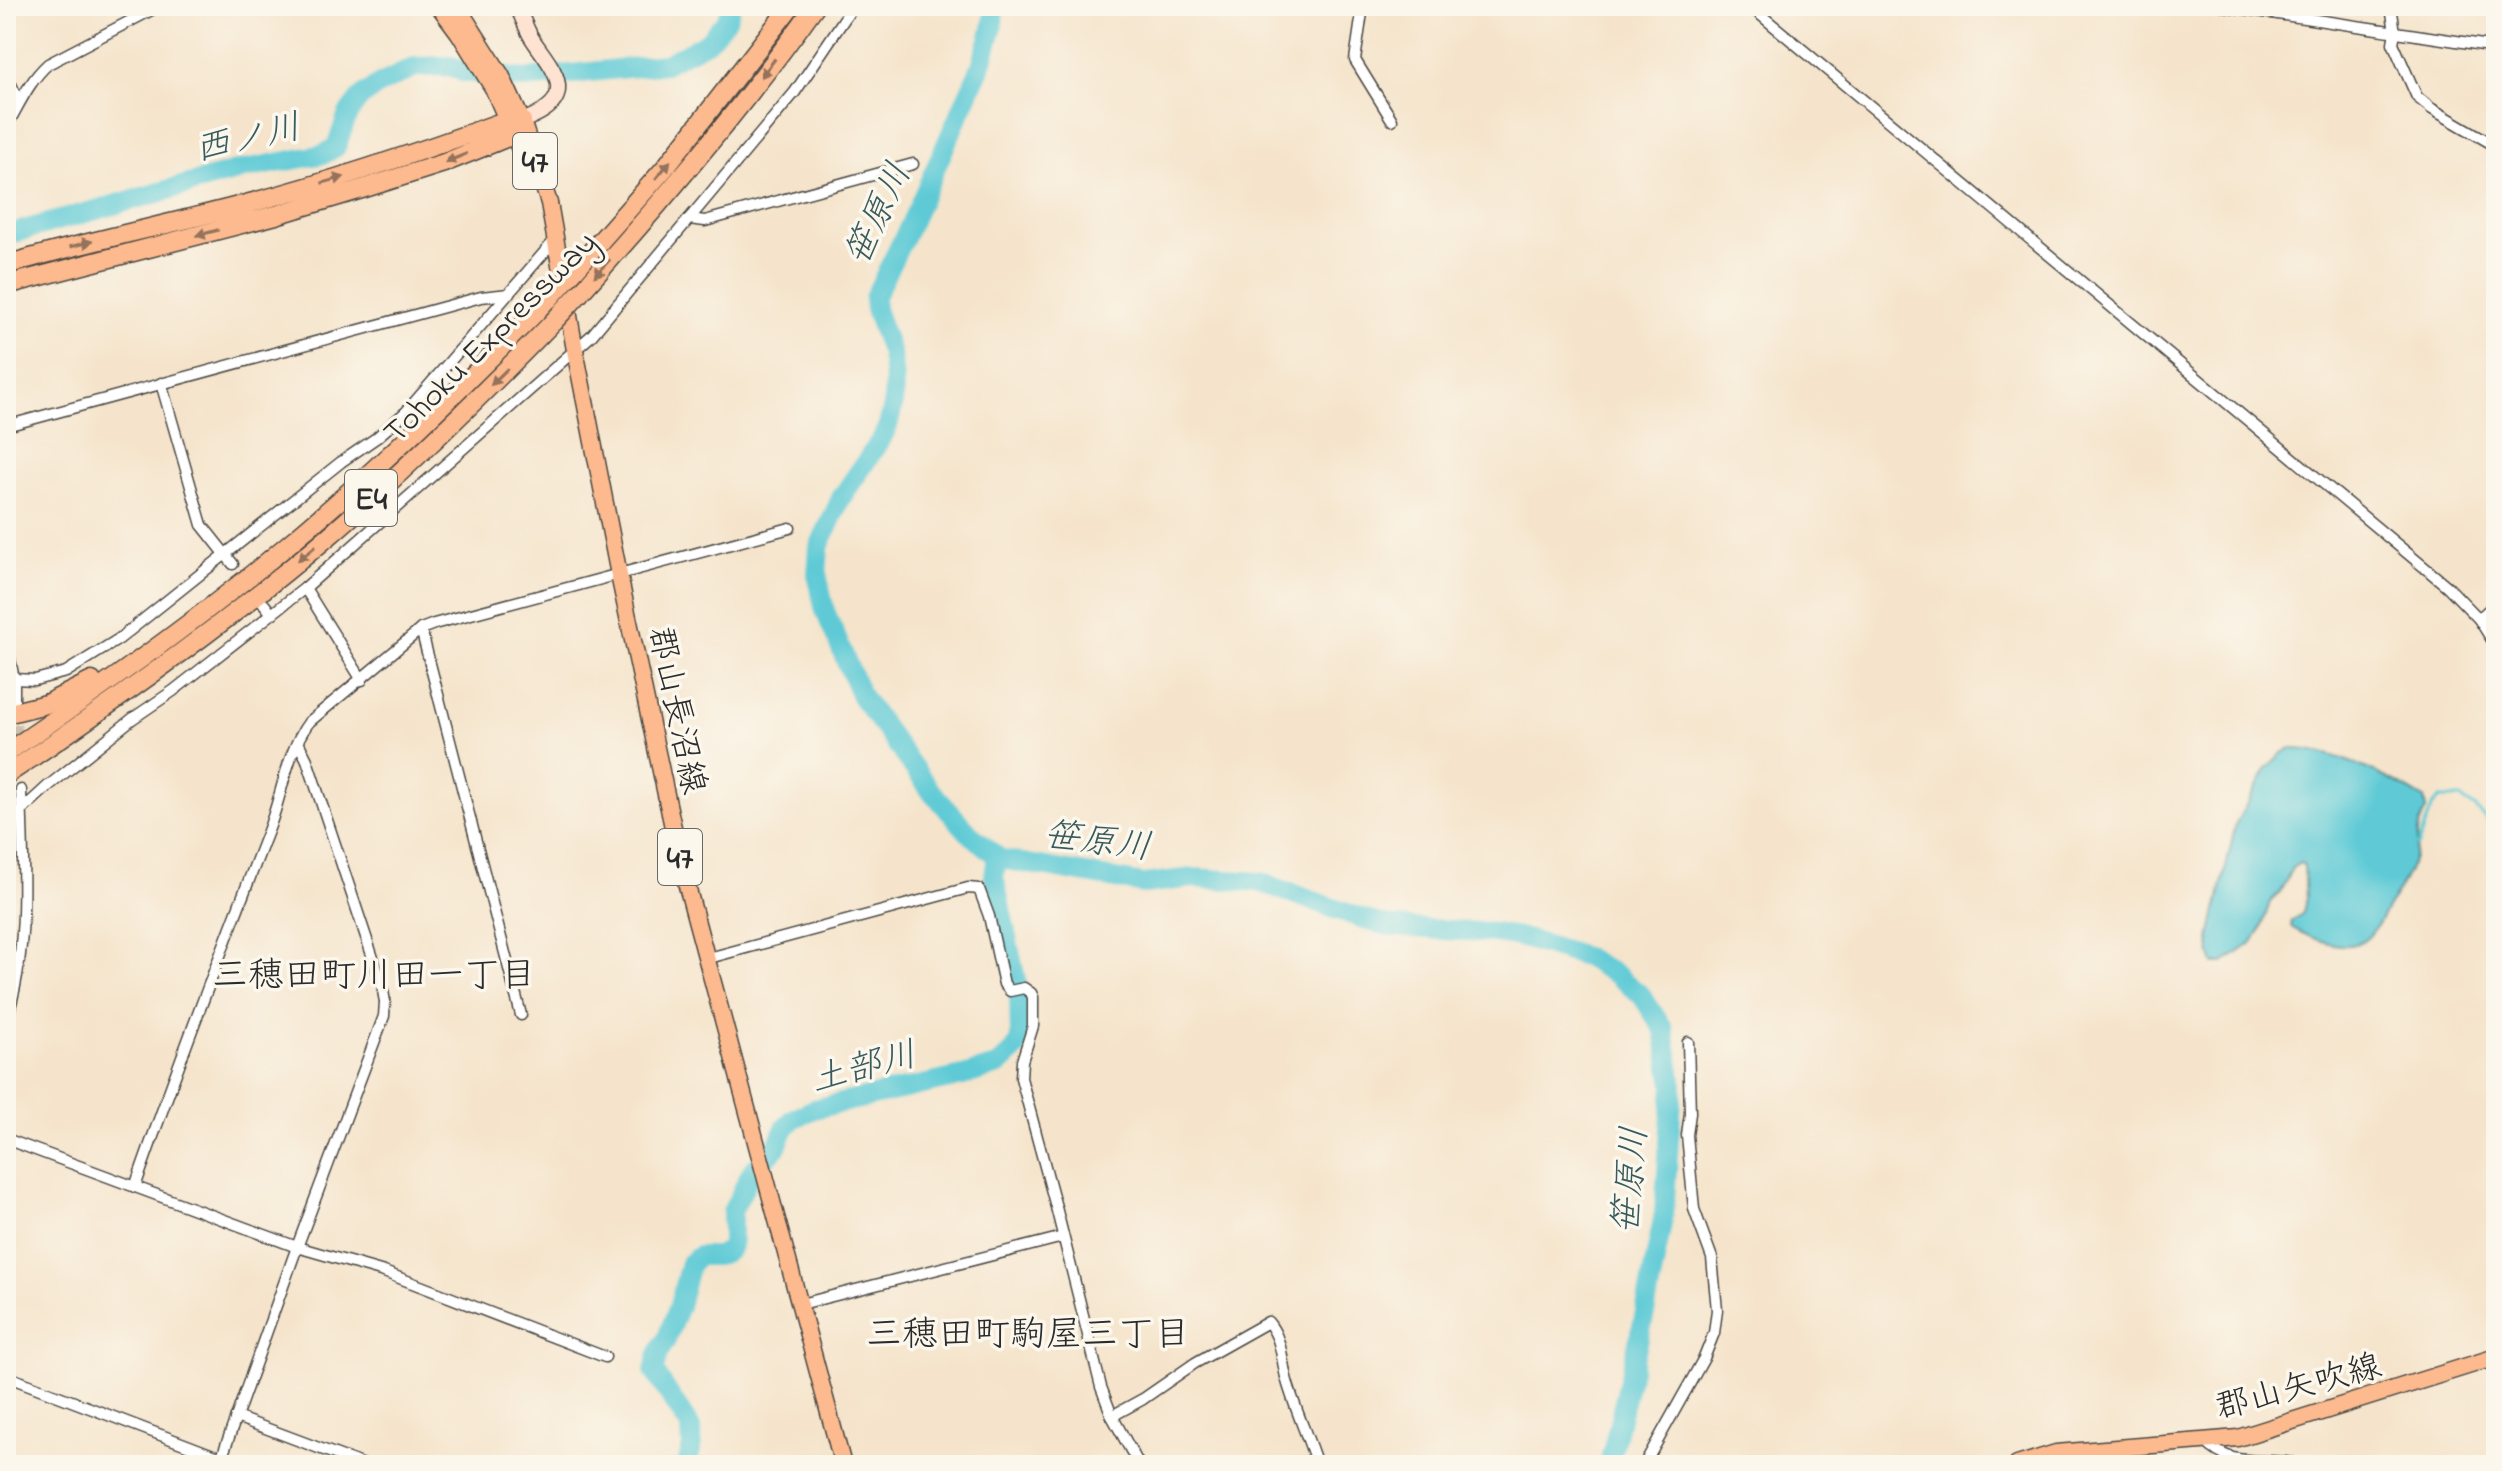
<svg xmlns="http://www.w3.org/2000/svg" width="2502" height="1471" font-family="'Indie Flower','Klee One',sans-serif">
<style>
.water{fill:#5ecad6;stroke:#447a80;stroke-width:2}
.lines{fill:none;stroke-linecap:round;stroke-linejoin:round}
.stream{stroke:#5ecad6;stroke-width:3}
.river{stroke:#5ecad6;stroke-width:20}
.street-tunnel{stroke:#cdbfab;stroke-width:10;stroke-dasharray:10 5;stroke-linecap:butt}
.street-casing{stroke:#494743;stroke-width:13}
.secondary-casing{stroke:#494743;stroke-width:17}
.primary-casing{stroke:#494743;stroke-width:19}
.highway-casing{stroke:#494743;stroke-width:21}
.street{stroke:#fff;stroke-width:10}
.secondary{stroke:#fee3d2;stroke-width:14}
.primary{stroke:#fcba8e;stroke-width:16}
.highway{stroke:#fcba8e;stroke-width:18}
.highway-bridge-casing{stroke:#494743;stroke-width:21;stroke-linecap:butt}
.highway-bridge{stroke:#fcba8e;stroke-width:18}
.oneway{fill:#94725c}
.labels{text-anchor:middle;stroke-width:7;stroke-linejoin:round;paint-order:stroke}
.shield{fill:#fbf7ec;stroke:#696865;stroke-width:2}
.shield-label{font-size:32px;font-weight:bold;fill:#2b2b2b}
.street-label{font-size:34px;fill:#2b2b2b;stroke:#fbf7ec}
.water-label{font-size:36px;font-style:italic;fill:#3a5b5e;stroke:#fbf7ec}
.neighbourhood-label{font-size:36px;fill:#2b2b2b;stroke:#fbf7ec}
</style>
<rect width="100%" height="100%" fill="#fbf7ec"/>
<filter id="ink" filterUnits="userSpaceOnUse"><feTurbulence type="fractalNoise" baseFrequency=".0125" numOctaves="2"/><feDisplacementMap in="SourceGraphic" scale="16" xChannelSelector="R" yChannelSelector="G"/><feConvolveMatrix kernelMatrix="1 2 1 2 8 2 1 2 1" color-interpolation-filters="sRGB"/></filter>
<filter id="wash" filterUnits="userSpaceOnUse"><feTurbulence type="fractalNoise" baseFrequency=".006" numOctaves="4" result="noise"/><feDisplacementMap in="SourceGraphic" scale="32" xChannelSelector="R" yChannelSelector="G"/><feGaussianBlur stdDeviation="1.8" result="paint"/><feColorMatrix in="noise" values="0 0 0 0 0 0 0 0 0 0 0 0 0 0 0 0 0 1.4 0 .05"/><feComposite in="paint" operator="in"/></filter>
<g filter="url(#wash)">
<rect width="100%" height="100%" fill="#f5e4cb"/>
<path class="water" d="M2291 749C2331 748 2390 778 2424 799L2426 810C2414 829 2420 844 2412 863 2406 879 2397 893 2388 907 2382 917 2376 930 2367 938 2349 955 2309 938 2291 927L2292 921 2303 913 2306 899 2304 865 2300 863 2292 868 2280 892 2270 902 2261 929 2253 942 2224 963H2214L2210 953V937L2236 823 2266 770 2282 753Z"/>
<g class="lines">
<g class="stream">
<path d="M2414 845H2418L2433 805 2440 798H2461L2476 808 2496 831"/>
<path d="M2496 945C2493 963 2487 980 2496 997"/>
</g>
<g class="river">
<path d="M995 6 992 30 981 66 910 225 874 298 875 309 891 354 894 380 893 406 888 426 882 438 841 498 819 547 817 574 825 611 861 696 930 790 970 834 1000 859 1144 884 1193 878 1260 882 1369 921 1393 927 1495 933 1519 937 1585 957 1615 974 1642 996 1664 1030 1673 1085 1664 1213 1645 1313 1609 1465"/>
<path d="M6 235 240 170 324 154 336 147 348 114 360 98 380 84 415 67 451 66 462 72 524 79 665 64 707 42 727 19 731 6"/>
<path d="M687 1465 692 1446 691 1428 654 1371 658 1354 666 1340 679 1306 690 1263 699 1256H717L728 1251 732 1246V1212L752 1171 776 1148 785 1128 793 1119 814 1109 963 1076 999 1065 1015 1050 1020 1040 1019 994 994 876 996 863 1000 859"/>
</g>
</g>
</g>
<g filter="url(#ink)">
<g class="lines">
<path class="street-tunnel" d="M15 710 18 746"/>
<g class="street-casing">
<g id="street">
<path d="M1363 6 1355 60 1392 120"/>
<path d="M1750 6 2448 587 2479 619 2496 646"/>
<path d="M2224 6 2496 47"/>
<path d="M2391 6 2395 32 2393 43 2417 97 2432 109 2496 146"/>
<path d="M6 74 19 101"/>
<path d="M6 106 16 95"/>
<path d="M6 127C19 105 29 81 48 64L159 6"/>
<path d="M689 219 705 221 913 164"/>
<path d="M161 383 202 525 233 564"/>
<path d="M6 426 481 297 509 294"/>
<path d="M305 588 362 680"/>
<path d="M264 604 272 614"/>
<path d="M2479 619 2496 603"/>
<path d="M421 629 521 1015"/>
<path d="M6 640 14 679V704"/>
<path d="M14 679 35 680 66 672 119 639 341 462 376 438 406 412 555 240"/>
<path d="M22 810 47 787 132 719 173 691 305 588 592 335 795 92 853 6"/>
<path d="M705 959 968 888 979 889 989 916 1004 984 1010 991 1024 988 1031 993 1033 997V1026L1022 1061 1021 1078 1056 1207 1101 1387 1112 1416 1139 1465"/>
<path d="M6 1021C30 947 23 867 21 790"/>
<path d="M6 1139 297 1247 384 1272 605 1357"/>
<path d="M135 1187C177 1067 222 949 268 831 282 796 286 753 309 722L421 629 434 624 790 528"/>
<path d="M801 1304 1063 1237"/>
<path d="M6 1376 221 1458"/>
<path d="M1112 1416 1143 1399 1195 1363 1268 1322C1283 1340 1281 1360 1287 1381 1295 1409 1308 1437 1317 1465"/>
<path d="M236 1417 364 1465"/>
<path d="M2205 1441C2233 1471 2265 1455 2304 1465"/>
<path d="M219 1465 297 1247 384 1016 385 1002 382 985 307 760 298 742"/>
<path d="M1644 1465 1704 1358 1714 1333 1717 1310 1712 1258 1694 1209 1687 1135 1690 1113 1688 1042"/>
</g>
</g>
<g class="secondary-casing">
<path id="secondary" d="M517 6C521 15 525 25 530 35 538 50 560 71 558 90 557 107 535 116 522 121"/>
</g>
<g class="primary-casing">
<g id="primary">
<path d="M439 6 459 33 493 88 526 163"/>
<path d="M457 6 501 75 522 121 549 203 575 350 619 575 680 860 843 1465"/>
<path d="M2017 1465 2056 1453 2238 1438 2496 1357"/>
</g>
</g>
<g class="highway-casing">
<g id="highway">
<path d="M6 265C86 241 169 225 250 203 337 180 422 151 507 120L522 121 513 135 444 163 362 189 276 215 6 285"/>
<path d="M575 270 664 169 791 6"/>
<path d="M580 293C663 201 743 107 815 6"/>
<path d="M6 714 46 704 92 681"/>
<path d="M6 753C101 689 196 622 284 548 377 471 463 386 548 300"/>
<path d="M6 775C117 701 227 623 329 536 407 469 481 396 553 322"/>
</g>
</g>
<use href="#street" class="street"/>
<use href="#secondary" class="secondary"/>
<use href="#primary" class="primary"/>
<use href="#highway" class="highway"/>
<g class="highway-bridge-casing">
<g id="highway-bridge">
<path d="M548 300 575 270"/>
<path d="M553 322 580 293"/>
</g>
</g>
<use href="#highway-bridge" class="highway-bridge"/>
</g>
<defs><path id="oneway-solid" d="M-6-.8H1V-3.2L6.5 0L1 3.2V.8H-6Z" transform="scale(2)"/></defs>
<g class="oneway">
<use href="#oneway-solid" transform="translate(768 68) rotate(127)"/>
<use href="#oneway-solid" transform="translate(456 158) rotate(158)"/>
<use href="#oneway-solid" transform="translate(663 170) rotate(-50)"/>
<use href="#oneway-solid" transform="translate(333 180) rotate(-16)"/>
<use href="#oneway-solid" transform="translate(207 233) rotate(165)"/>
<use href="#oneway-solid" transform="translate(81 244) rotate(-15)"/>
<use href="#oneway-solid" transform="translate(602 268) rotate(132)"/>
<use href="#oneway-solid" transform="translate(499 377) rotate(135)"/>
<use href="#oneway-solid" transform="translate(307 553) rotate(141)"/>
</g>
</g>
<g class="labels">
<g class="shield">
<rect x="513" y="133" width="44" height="56" rx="6"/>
<rect x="345" y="470" width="52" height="56" rx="6"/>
<rect x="658" y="829" width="44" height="56" rx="6"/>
</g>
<g class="shield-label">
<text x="535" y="172">47</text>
<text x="371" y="509">E4</text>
<text x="680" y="868">47</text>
</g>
<g class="street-label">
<text transform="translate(489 336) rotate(-45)" y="12">Tohoku Expressway</text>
<text transform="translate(679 710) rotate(78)" y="12">郡山長沼線</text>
<text transform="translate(2298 1385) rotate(-15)" y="12">郡山矢吹線</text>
</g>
<g class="water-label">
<text transform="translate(247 136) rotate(-13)" y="13">西ノ川</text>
<text transform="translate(876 213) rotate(-65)" y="13">笹原川</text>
<text transform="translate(1098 839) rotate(7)" y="13">笹原川</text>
<text transform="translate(863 1065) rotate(-15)" y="13">土部川</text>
<text transform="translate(1628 1180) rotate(-85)" y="13">笹原川</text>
</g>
<g class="neighbourhood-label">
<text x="374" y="986">三穂田町川田一丁目</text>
<text x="1028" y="1345">三穂田町駒屋三丁目</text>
</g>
</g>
<rect width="2502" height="1471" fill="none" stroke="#fbf7ec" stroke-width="32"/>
</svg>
